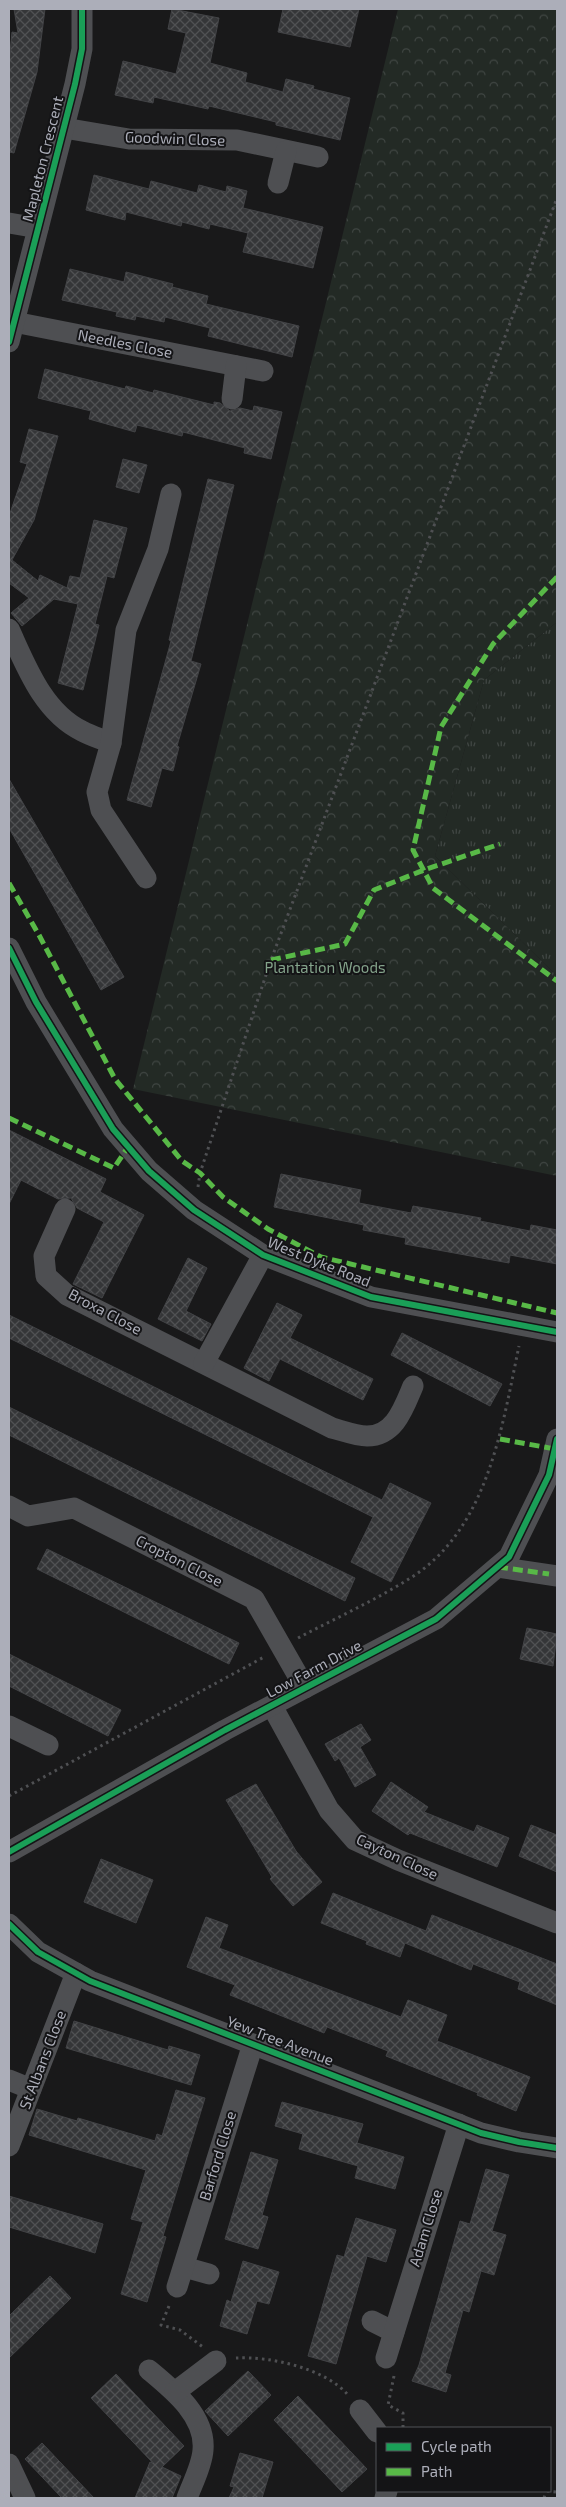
<svg xmlns="http://www.w3.org/2000/svg" width="566" height="2507" font-family="'Exo 2',sans-serif">
<style>
.grass{fill:url(#grass-tufts)}
.forest{fill:url(#forest-crowns)}
.building{fill:url(#building-cross-hatch);stroke:#424346}
.lines{fill:none;stroke-linecap:round;stroke-linejoin:round}
.path{stroke:#4f5053;stroke-width:3;stroke-dasharray:2.5 4;stroke-linecap:butt}
.minor{stroke:#4e4f52;stroke-width:21}
.quiet{stroke:#58b947;stroke-width:5;stroke-dasharray:10 5;stroke-linecap:butt}
.cycleway-casing{stroke:#141416;stroke-width:9}
.cycleway{stroke:#1a9f57;stroke-width:6}
.labels{text-anchor:middle;stroke-width:4;stroke-linejoin:round;paint-order:stroke}
.street-label{font-size:15px;fill:#acaeb9;stroke:#141416}
.park-label{font-size:15px;fill:#84a38b;stroke:#141416}
</style>
<defs>
<pattern id="grass-tufts" width="24" height="20" patternUnits="userSpaceOnUse" patternTransform="scale(1.25)"><rect width="24" height="20" fill="#232a25"/><path d="M3 7l-1-3M5 7V3M7 7l1-3M15 17l-1-3M17 17v-4M19 17l1-3" fill="none" stroke="#404643"/></pattern>
<pattern id="forest-crowns" width="20" height="18" patternUnits="userSpaceOnUse" patternTransform="scale(1.25)"><rect width="20" height="18" fill="#232a25"/><path d="M2 6a3 3 0 1 1 6 0M12 15a3 3 0 1 1 6 0" fill="none" stroke="#404643"/></pattern>
<pattern id="building-cross-hatch" width="8" height="8" patternUnits="userSpaceOnUse" patternTransform="scale(1.25)"><rect width="8" height="8" fill="#353638"/><path d="M0 0l8 8M0 8l8-8" fill="none" stroke="#505153"/></pattern>
</defs>
<rect width="100%" height="100%" fill="#19191a"/>
<path class="grass" d="M557 622V976L435 856 484 680Z"/>
<path class="forest" d="M398 9H557V622L484 680 435 856 557 976V1176L133 1089Z"/>
<g class="building">
<path d="M14 9H45L37 72 14 153 9 152V64L12 32 18 33Z"/>
<path d="M172 9 219 18 210 63 247 73 245 82 283 92 286 79 314 86 313 89 350 98 340 140 276 125V122L209 106 208 109 154 97 153 103 115 95 123 61 176 74 186 33 168 29Z"/>
<path d="M283 9H359L350 47 278 32Z"/>
<path d="M94 175 149 189 151 181 197 193 199 185 226 192 227 186 247 191 243 208 323 227 313 268 243 252 248 233 210 224 209 229 182 222 181 226 126 212 125 220 86 210Z"/>
<path d="M70 269 124 282 126 272 173 284 172 287 208 296 206 304 299 326 292 357 208 336 210 328 165 317 164 322 136 316 135 320 116 316 117 312 62 300Z"/>
<path d="M45 369 125 389 126 386 153 393 154 390 214 405V402L220 403 230 411 240 408 253 411 254 406 282 412 271 459 244 453 245 448 183 432 182 436 137 425 135 432 89 419 91 411 38 398Z"/>
<path d="M29 429 58 436 34 520 12 560 38 581 40 575 67 588 70 576 80 578 94 520 127 528 114 578 107 576 95 624 99 625 83 690 58 683 78 604 54 599 22 626 11 613 29 598 9 583V516L27 464 20 462Z"/>
<path d="M123 459 147 465 139 493 116 487Z"/>
<path d="M208 479 234 485 191 661 201 664 177 746 179 747 173 771 162 768 151 807 127 800 171 641 169 640Z"/>
<path d="M9 779 124 977 101 990 9 828Z"/>
<path d="M9 1130 106 1179 100 1192 144 1215 102 1298 73 1284 104 1222 77 1208 71 1198 58 1199 21 1180 9 1204Z"/>
<path d="M281 1174 361 1190 359 1203 411 1213 413 1206 481 1218 480 1221 530 1231 531 1225 557 1230V1264L510 1255 509 1263 405 1244 406 1238 363 1230 364 1225 274 1207Z"/>
<path d="M188 1258 207 1268 186 1311 211 1324 202 1341 158 1319Z"/>
<path d="M277 1303 302 1315 290 1338 373 1379 363 1400 280 1359 269 1381 244 1368Z"/>
<path d="M9 1315 382 1500 390 1483 431 1503 391 1582 351 1562 373 1517 9 1338Z"/>
<path d="M402 1333 502 1384 490 1406 391 1355Z"/>
<path d="M9 1407 355 1578 345 1601 9 1435Z"/>
<path d="M47 1549 239 1643 229 1664 37 1569Z"/>
<path d="M527 1628 557 1634 553 1666 520 1659Z"/>
<path d="M9 1654 121 1710 108 1736 9 1686Z"/>
<path d="M361 1724 371 1740 360 1747 376 1775 355 1787 339 1758 335 1761 325 1744Z"/>
<path d="M391 1782 428 1807 424 1812 474 1832 477 1825 509 1838 497 1867 410 1833 408 1835 372 1811Z"/>
<path d="M256 1784 296 1851 322 1882 293 1906 270 1879 272 1877 226 1800Z"/>
<path d="M531 1825 557 1835V1872L519 1856Z"/>
<path d="M101 1859 153 1880 136 1923 84 1902Z"/>
<path d="M333 1893 426 1931 432 1915 557 1964V2005L518 1989 520 1982 473 1964 471 1970 405 1943 400 1957 366 1944 367 1941 321 1923Z"/>
<path d="M206 1917 228 1925 219 1948 401 2017 408 2000 447 2015 437 2041 530 2077 516 2111 477 2095 478 2093 386 2056 388 2051 327 2027 324 2033 230 1995 235 1985 187 1967Z"/>
<path d="M74 2021 168 2050 169 2046 200 2055 191 2085 66 2048Z"/>
<path d="M176 2090 205 2098 163 2236 166 2237 147 2302 121 2294 143 2222 131 2219 146 2170 29 2135 37 2109 77 2121 78 2118 155 2141 157 2134 162 2136Z"/>
<path d="M282 2102 363 2124 357 2143 404 2157 395 2189 355 2178 358 2166 299 2149 303 2134 275 2126Z"/>
<path d="M251 2152 278 2160 262 2215 268 2217 258 2249 225 2239Z"/>
<path d="M486 2169 509 2175 492 2231 506 2235 494 2275 481 2271 469 2312 463 2310 445 2373 451 2375 446 2392 412 2381 419 2365 460 2221 470 2224Z"/>
<path d="M9 2196 103 2224 95 2253 9 2227Z"/>
<path d="M356 2218 396 2230 386 2262 367 2256 336 2364 308 2356 337 2255 344 2257Z"/>
<path d="M243 2261 279 2272 269 2304 257 2301 247 2334 220 2326 227 2300 231 2302Z"/>
<path d="M50 2276 71 2298 9 2358V2316Z"/>
<path d="M248 2371 271 2395 228 2436 205 2411Z"/>
<path d="M116 2374 184 2446 162 2467 181 2476 172 2498H135L150 2462 153 2463 91 2398Z"/>
<path d="M298 2396 367 2469 342 2492 274 2420Z"/>
<path d="M42 2443 94 2498H62L25 2459Z"/>
<path d="M240 2453 273 2462 262 2498H229L234 2487 230 2486Z"/>
</g>
<g class="lines">
<g class="path">
<path d="M198 1187 200 1173 271 960 557 198"/>
<path d="M298 1638C336 1618 376 1600 412 1577 488 1528 502 1427 519 1346"/>
<path d="M9 1796 264 1657"/>
<path d="M169 2306 161 2325 180 2330 203 2347"/>
<path d="M236 2358C269 2356 325 2368 348 2395"/>
<path d="M394 2376 388 2405 403 2413V2428"/>
<path d="M547 2491 557 2492"/>
<path d="M544 2498 546 2491"/>
</g>
<g class="minor">
<path d="M64 128 129 139 237 140 318 157"/>
<path d="M278 183 286 151"/>
<path d="M9 223 38 228"/>
<path d="M14 322 263 371"/>
<path d="M9 342 75 84 82 49V9"/>
<path d="M232 399 236 366"/>
<path d="M9 629C26 666 43 712 82 731 91 736 102 739 111 743"/>
<path d="M146 878 101 810 97 792 111 743 126 630 158 549 171 494"/>
<path d="M9 948 36 1002 113 1129 149 1171 194 1210 263 1255 371 1297 557 1332"/>
<path d="M65 1209 44 1256 46 1276 67 1295 332 1428C343 1431 357 1436 367 1436 395 1436 404 1407 413 1386"/>
<path d="M204 1363 263 1255"/>
<path d="M9 1506 28 1516 74 1508 254 1599 305 1688"/>
<path d="M498 1567 557 1576"/>
<path d="M272 1706 329 1810 355 1840 398 1860 557 1923"/>
<path d="M9 1726 48 1745"/>
<path d="M9 1852 225 1730 436 1619 509 1557 549 1475 557 1439"/>
<path d="M9 1924 38 1952 90 1981 481 2133 519 2142 557 2148"/>
<path d="M9 2080 31 2089"/>
<path d="M9 2146 76 1973"/>
<path d="M184 2267 209 2274"/>
<path d="M177 2287 253 2044"/>
<path d="M372 2321 394 2332"/>
<path d="M386 2358 459 2124"/>
<path d="M149 2370C173 2390 206 2416 203 2450 202 2466 192 2484 187 2498"/>
<path d="M175 2392 216 2361"/>
<path d="M360 2410 377 2432"/>
<path d="M9 2464 25 2498"/>
<path d="M385 2498 387 2491"/>
</g>
<g class="quiet">
<path d="M557 577 493 644 441 727 413 850 433 888 557 981"/>
<path d="M9 883 39 935 115 1079 182 1161 200 1173 223 1197 268 1229 321 1257 557 1313"/>
<path d="M271 960 345 944 374 890 424 870 500 844"/>
<path d="M9 1118 114 1168 128 1147"/>
<path d="M500 1439 555 1449"/>
<path d="M498 1567 549 1574"/>
</g>
<g class="cycleway-casing">
<g id="cycleway">
<path d="M9 342 75 84 82 49V9"/>
<path d="M9 948 36 1002 113 1129 149 1171 194 1210 263 1255 371 1297 557 1332"/>
<path d="M9 1852 225 1730 436 1619 509 1557 549 1475 557 1439"/>
<path d="M9 1924 38 1952 90 1981 481 2133 519 2142 557 2148"/>
</g>
</g>
<use href="#cycleway" class="cycleway"/>
</g>
<g class="labels">
<g class="street-label">
<text transform="translate(175 139) rotate(2)" y="5">Goodwin Close</text>
<text transform="translate(43 159) rotate(-76)" y="5">Mapleton Crescent</text>
<text transform="translate(125 344) rotate(11)" y="5">Needles Close</text>
<text transform="translate(319 1262) rotate(22)" y="5">West Dyke Road</text>
<text transform="translate(105 1312) rotate(28)" y="5">Broxa Close</text>
<text transform="translate(179 1561) rotate(27)" y="5">Cropton Close</text>
<text transform="translate(314 1669) rotate(-28)" y="5">Low Farm Drive</text>
<text transform="translate(397 1857) rotate(25)" y="5">Cayton Close</text>
<text transform="translate(280 2041) rotate(21)" y="5">Yew Tree Avenue</text>
<text transform="translate(43 2060) rotate(-69)" y="5">St Albans Close</text>
<text transform="translate(218 2156) rotate(-73)" y="5">Barford Close</text>
<text transform="translate(426 2228) rotate(-73)" y="5">Adam Close</text>
</g>
<g class="park-label">
<text x="325" y="973">Plantation Woods</text>
</g>
</g>
<rect width="566" height="2507" fill="none" stroke="#acaeb9" stroke-width="20"/>
<rect x="376" y="2427" width="175" height="65" fill="#141416" stroke="#515257"/>
<rect x="386" y="2443" width="25" height="8" fill="#1a9f57" stroke="#515257"/>
<text x="421" y="2452" font-size="15" fill="#acaeb9">Cycle path</text>
<rect x="386" y="2468" width="25" height="8" fill="#58b947" stroke="#515257"/>
<text x="421" y="2477" font-size="15" fill="#acaeb9">Path</text>
</svg>
